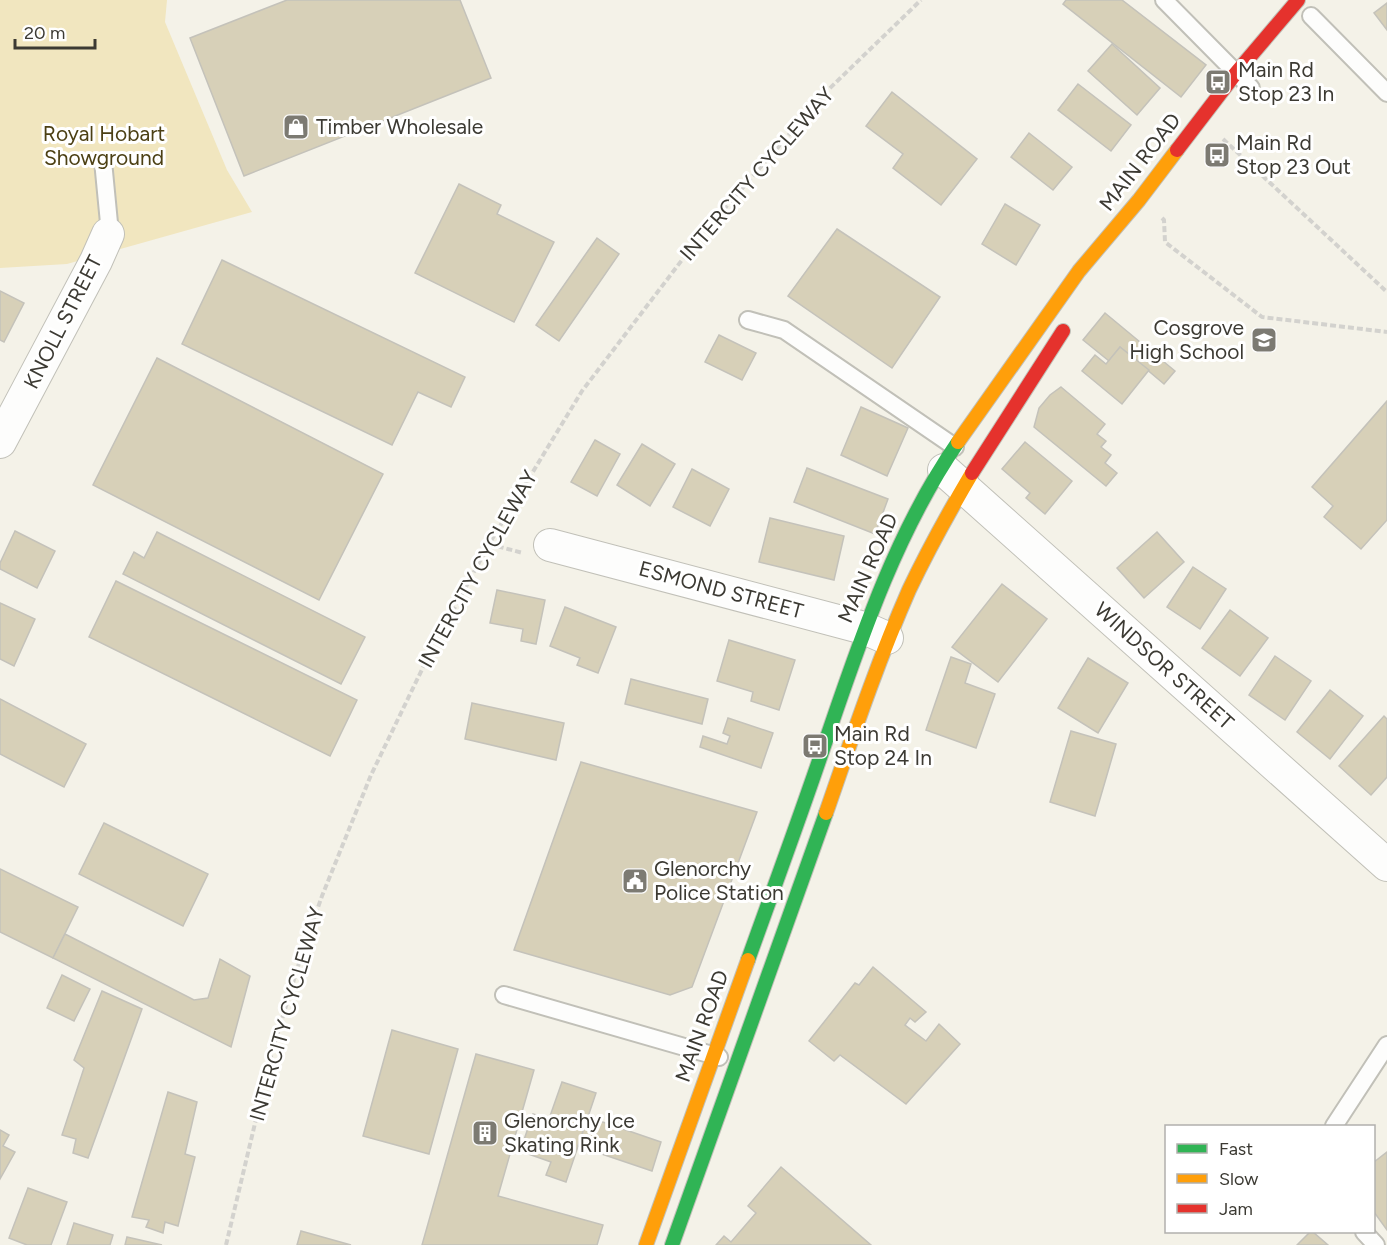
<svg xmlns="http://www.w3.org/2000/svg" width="1387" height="1245" font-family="Figtree,sans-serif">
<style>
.green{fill:#f1e6bf}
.building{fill:#d7d0b8;stroke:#c4c2ba;stroke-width:1.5}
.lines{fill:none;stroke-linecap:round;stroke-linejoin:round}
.lane-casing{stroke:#c1c0b8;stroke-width:20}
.street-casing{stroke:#c1c0b8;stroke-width:34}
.fast-casing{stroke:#c1c0b8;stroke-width:16}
.slow-casing{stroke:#c1c0b8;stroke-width:16}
.jam-casing{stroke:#c1c0b8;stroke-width:16}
.path{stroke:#d3d2ce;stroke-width:4;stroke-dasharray:6 3;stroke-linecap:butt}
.lane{stroke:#fdfdfc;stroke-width:16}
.street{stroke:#fdfdfc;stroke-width:32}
.fast{stroke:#30b455;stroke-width:14}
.slow{stroke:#ff9f0a;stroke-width:14}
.jam{stroke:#e5322d;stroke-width:14}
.labels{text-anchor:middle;stroke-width:6;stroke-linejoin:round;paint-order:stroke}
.poi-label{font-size:21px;fill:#3c3a33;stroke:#fff;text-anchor:start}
.park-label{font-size:21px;fill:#4c4014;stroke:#fff}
.street-label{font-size:21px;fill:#3c3a33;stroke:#fff}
</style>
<rect width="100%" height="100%" fill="#f4f2e8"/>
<path class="green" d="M0 0H167L165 22 227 170 252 212 67 264 0 268Z"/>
<g class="building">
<path d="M287 0H460L491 78 244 176 190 38Z"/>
<path d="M1066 0H1122L1206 65 1181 97 1063 4Z"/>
<path d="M1387 3V30L1374 13Z"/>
<path d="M1112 44 1160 88 1137 115 1088 71Z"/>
<path d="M1078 84 1131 125 1111 151 1058 110Z"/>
<path d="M892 92 977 159 941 205 893 168 903 154 866 126Z"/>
<path d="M1029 133 1072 167 1053 190 1011 157Z"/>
<path d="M459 184 501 205 497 214 554 242 514 322 415 273Z"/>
<path d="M1005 204 1040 225 1016 265 982 244Z"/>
<path d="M837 229 940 297 892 368 788 296Z"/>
<path d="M597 238 619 254 559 341 536 325Z"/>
<path d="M222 260 465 377 451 407 418 392 392 445 182 344Z"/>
<path d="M0 291 24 303 4 342 0 340Z"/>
<path d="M1105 313 1175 371 1164 384 1120 347 1109 361 1083 340Z"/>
<path d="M719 335 756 353 742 380 705 362Z"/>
<path d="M1120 347 1149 370 1122 404 1082 371 1095 355 1106 364Z"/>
<path d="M157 358 383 474 319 600 93 485Z"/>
<path d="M1061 387 1105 424 1097 434 1106 441 1101 447 1111 455 1105 463 1117 473 1106 486 1034 427 1039 408 1050 395Z"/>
<path d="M1387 401V520L1361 549 1324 517 1333 506 1312 487Z"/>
<path d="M861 407 908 428 887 476 841 455Z"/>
<path d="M595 440 620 454 597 496 571 482Z"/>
<path d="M1025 442 1072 481 1045 514 1026 498 1030 493 1002 469Z"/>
<path d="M642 444 675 464 650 506 617 485Z"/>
<path d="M807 468 888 499 875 534 794 502Z"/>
<path d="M692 469 729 489 710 526 673 507Z"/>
<path d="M770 518 844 536 834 580 759 562Z"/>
<path d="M15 531 55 551 37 588 0 569V563Z"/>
<path d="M157 532 365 637 341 684 123 574 134 552 144 558Z"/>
<path d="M1157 532 1184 562 1144 598 1117 568Z"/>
<path d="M1193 567 1226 589 1200 629 1167 607Z"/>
<path d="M116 581 357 700 330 756 89 637Z"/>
<path d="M1002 584 1047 619 998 682 952 647Z"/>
<path d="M497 590 545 600 536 644 521 641 523 629 490 623Z"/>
<path d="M0 603 35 619 14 666 0 659Z"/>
<path d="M565 607 616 627 598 673 577 665 580 658 550 646Z"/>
<path d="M1230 610 1268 638 1240 676 1202 648Z"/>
<path d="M729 640 795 660 779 710 751 701 753 692 717 681Z"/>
<path d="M1275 656 1311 681 1285 720 1249 695Z"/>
<path d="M951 657 971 664 965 683 995 694 976 748 926 730Z"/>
<path d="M1088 658 1128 683 1098 733 1058 708Z"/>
<path d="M631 679 708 699 702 724 625 704Z"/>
<path d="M1330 690 1363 716 1330 759 1297 732Z"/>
<path d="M0 699 86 744 64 787 0 754Z"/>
<path d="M472 703 564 723 556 760 465 739Z"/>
<path d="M1384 716 1387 719V777L1371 795 1339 766Z"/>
<path d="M728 718 773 733 761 768 700 747 703 736 727 744 730 736 723 733Z"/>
<path d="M1071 731 1116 744 1095 816 1050 802Z"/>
<path d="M581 762 757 812 692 987 670 995 514 950Z"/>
<path d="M104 823 208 874 183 926 79 874Z"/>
<path d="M0 869 78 907 53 958 0 932Z"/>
<path d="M65 934 194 1000 208 998 220 959 250 976 231 1047 53 958Z"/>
<path d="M873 967 926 1012 915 1022 910 1018 905 1025 926 1041 939 1024 960 1044 906 1104 840 1055 834 1061 809 1041 855 983 859 985Z"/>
<path d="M62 975 90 989 74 1021 47 1008Z"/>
<path d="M102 991 142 1009 88 1158 73 1153 76 1139 62 1135 84 1068 74 1060Z"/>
<path d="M392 1030 458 1049 429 1154 363 1136Z"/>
<path d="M476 1054 534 1070 498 1196 603 1225 597 1245H422Z"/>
<path d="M562 1082 596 1093 566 1182 546 1175 551 1162 520 1151 533 1114 549 1119Z"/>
<path d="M168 1092 197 1102 185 1154 195 1157 178 1226 165 1222 163 1233 146 1227 149 1220 132 1217Z"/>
<path d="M588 1117 661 1142 652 1171 578 1146Z"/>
<path d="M0 1130 9 1135 3 1146 15 1152 0 1179Z"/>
<path d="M1387 1152V1230L1374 1212V1162Z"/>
<path d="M781 1167 871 1245H716L724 1236 731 1242 756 1213 748 1206Z"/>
<path d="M28 1188 67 1202 51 1245H27L9 1238Z"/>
<path d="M74 1223 113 1235 110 1245H67Z"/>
<path d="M301 1231 351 1245H297Z"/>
<path d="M1310 1232H1313L1328 1245H1297Z"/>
<path d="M127 1237 162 1245H125Z"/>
</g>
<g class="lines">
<g class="lane-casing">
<g id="lane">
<path d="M1164 0 1251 88"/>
<path d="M1311 16 1387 93"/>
<path d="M103 161 109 223 108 234"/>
<path d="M748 320 784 330 955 447"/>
<path d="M504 995 719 1057"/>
<path d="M1334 1126 1387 1045"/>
<path d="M1364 1232 1376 1245"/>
</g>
</g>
<g class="street-casing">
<g id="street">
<path d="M0 442 96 261 108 234"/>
<path d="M944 470 1387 865"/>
<path d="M550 545 864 628 887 638"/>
</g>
</g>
<g class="fast-casing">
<g id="fast">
<path d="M748 960C773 890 799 820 823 749 859 644 894 535 958 442"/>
<path d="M672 1245 826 813"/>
</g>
</g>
<g class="slow-casing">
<g id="slow">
<path d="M958 442 1079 271 1139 200 1177 150"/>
<path d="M826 813C852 738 877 663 909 590 928 550 949 512 972 473"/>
<path d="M646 1245 748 960"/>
</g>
</g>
<g class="jam-casing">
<g id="jam">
<path d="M1177 150 1236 73 1298 0"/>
<path d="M972 473 1063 331"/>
</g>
</g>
<g class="path">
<path d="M1223 139 1387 292"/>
<path d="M1162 218 1164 220 1165 242 1262 317 1387 332"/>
<path d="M489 544 523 553"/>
<path d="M226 1245 272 1052 303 950 322 896 371 775 429 655 489 544 582 391 698 239 827 91 921 0"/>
</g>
<use href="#lane" class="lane"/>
<use href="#street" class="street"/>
<use href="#fast" class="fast"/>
<use href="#slow" class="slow"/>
<use href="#jam" class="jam"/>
</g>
<defs>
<g id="bus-square" transform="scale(1.35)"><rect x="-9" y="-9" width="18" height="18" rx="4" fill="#7c7a72" stroke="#fff"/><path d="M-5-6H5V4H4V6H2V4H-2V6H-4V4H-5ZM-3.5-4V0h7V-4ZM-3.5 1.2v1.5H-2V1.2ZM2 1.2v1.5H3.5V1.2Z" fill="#fff"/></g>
<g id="shop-square" transform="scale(1.35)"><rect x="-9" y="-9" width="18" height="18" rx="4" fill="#7c7a72" stroke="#fff"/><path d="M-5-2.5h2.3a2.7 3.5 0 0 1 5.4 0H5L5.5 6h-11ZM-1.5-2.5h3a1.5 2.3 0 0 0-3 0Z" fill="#fff"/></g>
<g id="school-square" transform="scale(1.35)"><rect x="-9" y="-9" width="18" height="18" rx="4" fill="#7c7a72" stroke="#fff"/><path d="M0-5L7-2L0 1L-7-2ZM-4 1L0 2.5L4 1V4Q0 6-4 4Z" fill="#fff"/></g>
<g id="civic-square" transform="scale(1.35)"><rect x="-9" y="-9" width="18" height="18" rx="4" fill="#7c7a72" stroke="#fff"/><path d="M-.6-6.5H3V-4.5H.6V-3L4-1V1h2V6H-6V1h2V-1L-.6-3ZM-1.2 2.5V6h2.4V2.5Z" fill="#fff"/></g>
<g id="building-square" transform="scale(1.35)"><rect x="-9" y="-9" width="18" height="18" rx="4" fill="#7c7a72" stroke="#fff"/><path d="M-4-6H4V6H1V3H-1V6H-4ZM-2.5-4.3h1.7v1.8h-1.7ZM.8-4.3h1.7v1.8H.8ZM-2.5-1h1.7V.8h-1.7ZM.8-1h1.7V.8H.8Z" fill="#fff"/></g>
</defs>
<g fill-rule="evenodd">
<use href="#bus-square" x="1218" y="82"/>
<use href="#shop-square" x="296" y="127"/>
<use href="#bus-square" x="1217" y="155"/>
<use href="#school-square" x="1264" y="340"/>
<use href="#bus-square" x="815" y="746"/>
<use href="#civic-square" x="635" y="881"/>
<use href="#building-square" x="485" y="1133"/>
</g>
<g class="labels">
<g class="poi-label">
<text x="1238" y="77">Main Rd<tspan x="1238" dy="24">Stop 23 In</tspan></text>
<text x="316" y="134">Timber Wholesale</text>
<text x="1236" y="150">Main Rd<tspan x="1236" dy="24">Stop 23 Out</tspan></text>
<text x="1244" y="335" text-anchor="end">Cosgrove<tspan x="1244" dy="24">High School</tspan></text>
<text x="834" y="741">Main Rd<tspan x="834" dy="24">Stop 24 In</tspan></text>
<text x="654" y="876">Glenorchy<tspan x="654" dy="24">Police Station</tspan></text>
<text x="504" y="1128">Glenorchy Ice<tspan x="504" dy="24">Skating Rink</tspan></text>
</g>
<g class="park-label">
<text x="104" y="141">Royal Hobart<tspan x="104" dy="24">Showground</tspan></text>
</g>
<g class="street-label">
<text transform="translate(1140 162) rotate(-52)" y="7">MAIN ROAD</text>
<text transform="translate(757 174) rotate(-49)" y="7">INTERCITY CYCLEWAY</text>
<text transform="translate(63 322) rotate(-63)" y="7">KNOLL STREET</text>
<text transform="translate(868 568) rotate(-66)" y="7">MAIN ROAD</text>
<text transform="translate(478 569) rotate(-61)" y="7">INTERCITY CYCLEWAY</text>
<text transform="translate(721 590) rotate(15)" y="7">ESMOND STREET</text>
<text transform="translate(1164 666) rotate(42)" y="7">WINDSOR STREET</text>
<text transform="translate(287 1014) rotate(-74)" y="7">INTERCITY CYCLEWAY</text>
<text transform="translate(702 1026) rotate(-70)" y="7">MAIN ROAD</text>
</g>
</g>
<rect x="1165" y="1125" width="210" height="108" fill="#ffffff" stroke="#b1b0ad" stroke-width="1.5"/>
<rect x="1177" y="1144" width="30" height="9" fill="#30b455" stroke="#b1b0ad" stroke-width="1.5"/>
<text x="1219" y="1155" font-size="18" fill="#3c3a33">Fast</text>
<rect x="1177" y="1174" width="30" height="9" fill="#ff9f0a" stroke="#b1b0ad" stroke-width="1.5"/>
<text x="1219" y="1185" font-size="18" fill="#3c3a33">Slow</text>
<rect x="1177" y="1204" width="30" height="9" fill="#e5322d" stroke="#b1b0ad" stroke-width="1.5"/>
<text x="1219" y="1215" font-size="18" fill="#3c3a33">Jam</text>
<path d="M15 39v9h80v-9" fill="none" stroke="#3c3a33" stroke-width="3"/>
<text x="24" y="39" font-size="18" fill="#3c3a33" stroke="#ffffff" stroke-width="4.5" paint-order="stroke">20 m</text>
</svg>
